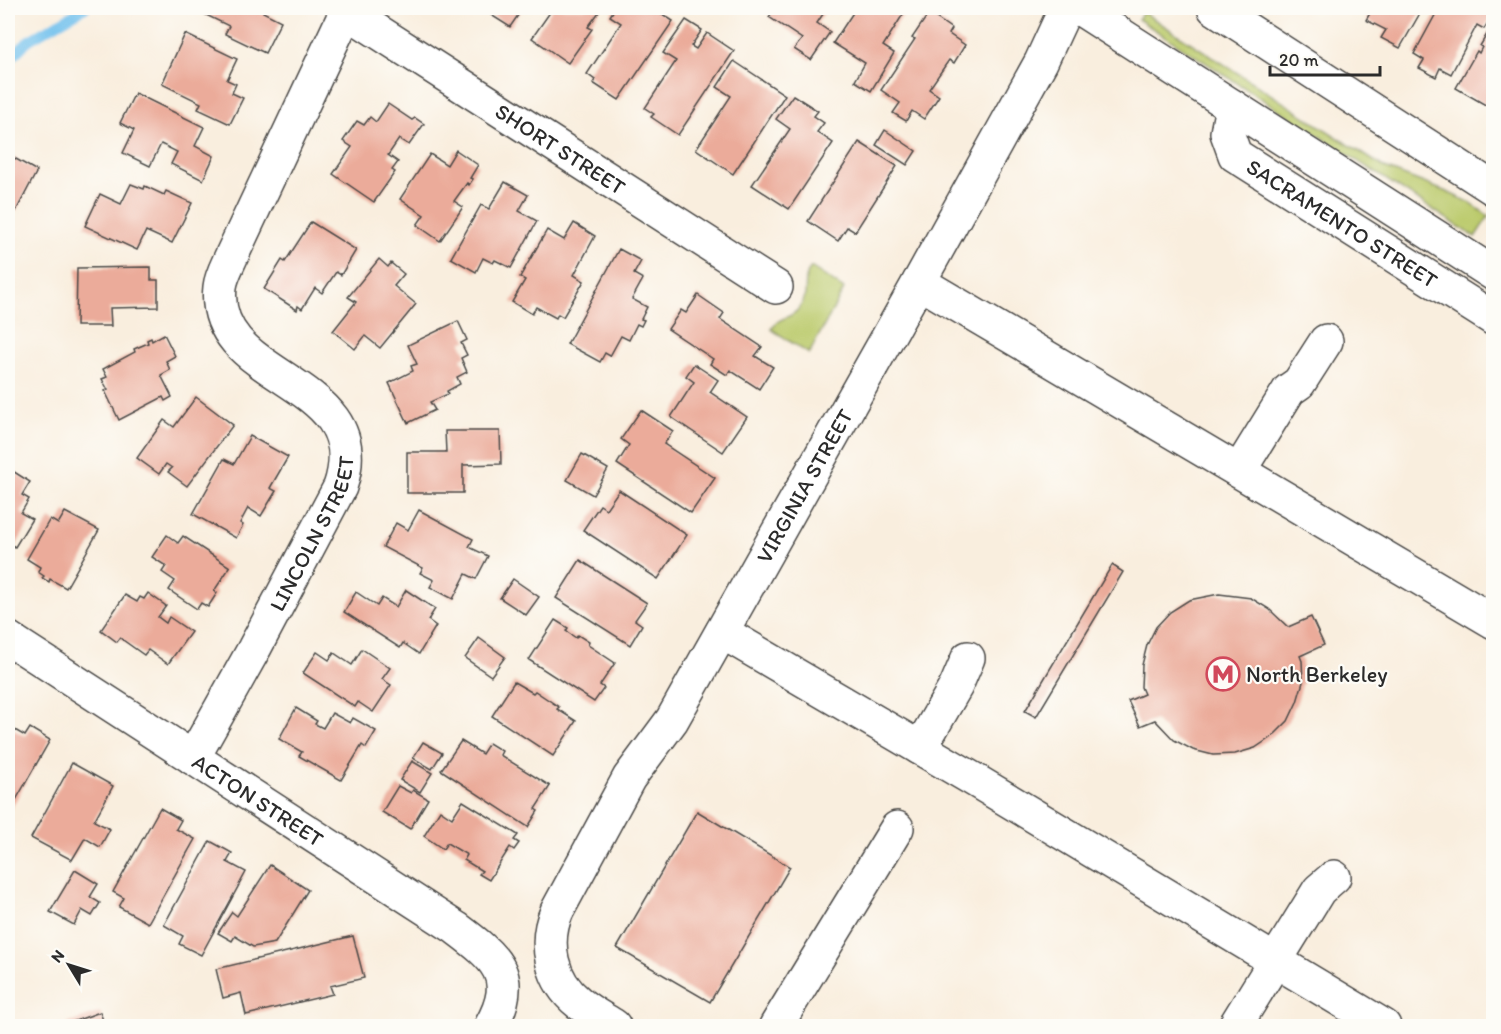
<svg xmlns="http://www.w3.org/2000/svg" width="1501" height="1034" font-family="Itim,sans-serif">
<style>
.green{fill:#bbca6c;stroke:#737a4c;stroke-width:1.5}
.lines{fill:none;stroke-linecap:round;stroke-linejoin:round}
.stream{stroke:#72c1ed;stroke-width:10}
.building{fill:#ebab9a}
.minor-casing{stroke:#4a4846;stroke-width:36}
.minor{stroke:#fff;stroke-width:33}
.labels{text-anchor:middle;stroke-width:4.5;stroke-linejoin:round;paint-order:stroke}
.street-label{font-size:22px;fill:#2b2b2b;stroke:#fdfcf7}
.poi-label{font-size:22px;fill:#2b2b2b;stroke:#fdfcf7;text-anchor:start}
</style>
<rect width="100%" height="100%" fill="#fdfcf7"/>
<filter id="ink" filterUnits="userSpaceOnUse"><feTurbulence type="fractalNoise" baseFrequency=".0167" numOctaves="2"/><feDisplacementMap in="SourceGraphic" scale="12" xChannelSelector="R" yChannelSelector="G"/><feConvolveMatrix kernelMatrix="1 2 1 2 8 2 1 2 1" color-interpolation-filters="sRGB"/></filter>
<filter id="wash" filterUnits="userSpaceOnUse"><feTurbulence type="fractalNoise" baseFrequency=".008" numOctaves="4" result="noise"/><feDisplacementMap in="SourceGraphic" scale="24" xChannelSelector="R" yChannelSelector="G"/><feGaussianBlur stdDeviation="1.35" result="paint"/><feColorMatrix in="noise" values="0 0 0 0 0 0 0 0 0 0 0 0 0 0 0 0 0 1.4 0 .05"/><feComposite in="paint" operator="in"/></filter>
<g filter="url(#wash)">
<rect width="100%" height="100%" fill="#f9eede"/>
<g class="green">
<path d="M1143 12 1385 168 1447 192 1468 202 1489 216 1475 237 1138 19Z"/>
<path d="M811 267 844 289 809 354 771 329C781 314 790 321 800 307 811 290 800 283 811 267Z"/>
</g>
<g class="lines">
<path class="stream" d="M8 61 29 40 85 8"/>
</g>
<g id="blocks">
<g class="building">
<path d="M208 8H265L263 12 281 21 265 53 225 34 229 26 204 14Z"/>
<path d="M480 8H523L510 27Z"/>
<path d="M553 8H602L588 27 592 29 568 63 532 38Z"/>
<path d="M615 8H653L673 21 619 100 593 83 595 80 587 74 621 23 610 16Z"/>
<path d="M775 8H827L817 23 830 32 811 60 794 49 802 39 769 17Z"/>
<path d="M856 8H907L883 46 894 53 871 91 855 81 865 63 833 43Z"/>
<path d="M1373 8H1423L1400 48 1381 38 1386 30 1366 20Z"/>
<path d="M1439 8H1494V13L1484 29 1477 25 1451 74 1440 68 1436 77 1419 68 1424 60 1414 54Z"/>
<path d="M929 13 952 29 949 34 965 45 954 63 949 60 929 89 939 96 924 119 912 111 906 121 893 113 900 103 881 90 915 39 912 38Z"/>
<path d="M686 20 702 30 691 46 696 49 707 33 734 51 678 135 651 117 654 114 645 108 676 61 663 53Z"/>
<path d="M1490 29 1494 30V100L1489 107 1456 88 1477 51 1479 53 1482 47 1480 46Z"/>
<path d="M185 34 237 59 227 80 236 84 232 93 243 98 230 124 198 109 201 103 162 84Z"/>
<path d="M734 61 785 95 733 174 696 149 731 96 717 87Z"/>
<path d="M135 93 204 127 195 146 214 156 203 180 171 164 177 152 161 144 150 166 123 153 134 130 120 123Z"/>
<path d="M793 95 818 111 814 116 824 123 817 132 833 143 789 209 752 185 790 129 776 119Z"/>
<path d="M388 104 412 120 415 118 424 124 409 145 399 139 388 155 398 162 392 170 395 172 374 202 333 174 352 147 343 141 357 121 364 125 370 117 376 122Z"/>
<path d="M885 130 916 151 907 165 876 145Z"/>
<path d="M859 142 897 166 855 232 847 227 838 241 808 221Z"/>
<path d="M456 150 478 165 470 178 473 179 469 185 467 183 454 201 463 207 440 241 417 225 424 215 400 199 430 154 447 165Z"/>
<path d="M9 155 37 171 16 211 8 207Z"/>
<path d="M505 182 528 195 519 211 537 221 511 268 495 260 493 263 483 258 476 272 451 258 481 205 489 209Z"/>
<path d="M131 184 144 189 145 186 164 195 166 191 192 203 172 243 146 231 137 250 85 226 100 194 121 204Z"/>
<path d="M311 222 356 250 341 275 336 272 322 293 315 288 302 309 298 306 297 310 264 289 282 260 285 262Z"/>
<path d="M574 223 595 236 574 275 584 281 563 317 558 314 556 318 536 307 532 314 512 302 525 280 520 277 547 230 564 240Z"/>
<path d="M619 249 641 261 634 274 643 279 632 299 647 307 641 319 644 320 641 326 637 324 629 340 621 336 610 356 605 353 600 362 567 344Z"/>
<path d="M379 259 388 267 391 263 404 274 394 286 416 304 380 348 365 336 355 349 333 331 356 302 348 297Z"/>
<path d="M151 267V280H158V307L110 308 111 326H76L77 268Z"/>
<path d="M698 295 724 313 720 319 762 347 755 356 773 367 759 389 730 370 727 375 710 364 713 359 668 329 681 310 686 313Z"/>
<path d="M458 321 467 340 461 343 467 355 461 358 467 372 457 377 460 384 447 391 448 394 430 402 435 410 408 423 389 383 413 371 411 366 417 364 408 345Z"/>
<path d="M164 334 175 356 166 361 170 370 161 375 172 397 165 401 163 397 119 420 105 391 108 390 102 379 107 377 103 369 135 352 134 349 148 343 147 340 151 338 152 341Z"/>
<path d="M694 364 718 380 710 392 747 417 723 452 671 417 694 382 686 376Z"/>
<path d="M196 397 233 425 187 486 168 472 172 468 166 464 159 474 137 458 164 420 174 427Z"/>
<path d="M641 410 673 431 664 444 715 478 691 513 617 464 629 445 621 439Z"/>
<path d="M445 431H500L501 464 463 465V493H407V452H446Z"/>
<path d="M250 436 288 457 270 488 276 491 261 516 248 508 240 523 243 525 236 538 193 514 224 459 234 464Z"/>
<path d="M582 454 608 469 593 495 567 480Z"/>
<path d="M8 468 30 482 22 495 29 499 21 513 32 519 15 547 10 544 8 547Z"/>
<path d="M619 490 687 535 658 579 583 530 600 505 606 509Z"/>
<path d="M419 510 473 539 469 547 488 556 476 579 466 574 453 599 430 587 434 580 420 573 423 568 383 547 396 523 408 530Z"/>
<path d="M65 512 99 530 66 588 50 579 49 582 42 578 44 576 38 572 40 567 27 559 50 519 58 524Z"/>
<path d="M167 535 178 543 183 536 230 567 214 591 217 593 208 607 201 603 197 609 169 590 175 581 162 572 166 566 152 557Z"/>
<path d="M580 560 647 603 635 620 642 625 630 645 556 598Z"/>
<path d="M1112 565 1123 572 1036 717 1025 711Z"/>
<path d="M513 579 539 597 526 615 500 598Z"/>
<path d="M406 590 435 609 428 620 436 626 419 654 403 643 400 648 344 612 356 592 377 606 382 598 396 607Z"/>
<path d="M148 593 166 606 158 617 166 623 169 617 191 632 168 664 148 650 144 655 120 638 117 642 101 630 125 595 137 602 140 597 144 599Z"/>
<path d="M1219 594 1251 598 1269 609 1288 627 1311 617 1324 645 1300 656 1302 661 1303 682 1297 702 1288 721 1273 736 1255 748 1235 754 1213 755 1193 750 1174 740 1155 720 1140 726 1128 701 1144 694 1141 687 1142 665 1147 645 1156 627 1170 612 1189 600Z"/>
<path d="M555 620 568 628 566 631 576 638 578 635 589 642 588 645 615 663 600 685 604 688 594 702 529 660Z"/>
<path d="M479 638 505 657 491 676 465 658Z"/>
<path d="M362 649 390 668 382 679 391 685 373 712 358 702 355 707 303 673 317 652 329 660 334 653 352 665Z"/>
<path d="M514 682 533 693 535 691 559 707 557 709 576 721 553 756 492 716Z"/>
<path d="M296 708 317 721 315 724 323 728 332 713 350 723 353 718 376 731 366 748 362 745 341 780 299 756 302 752 279 739Z"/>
<path d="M8 726 25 736 30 728 50 740 8 814Z"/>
<path d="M461 741 482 754 489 743 502 751 500 755 550 786 535 809 538 811 528 827 441 770Z"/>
<path d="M423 742 442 753 432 769 413 758Z"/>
<path d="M412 761 432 773 420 792 400 780Z"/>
<path d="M72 763 113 786 94 821 110 829 100 847 85 838 72 860 31 838Z"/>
<path d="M398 786 411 793 413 790 428 799 410 829 382 812Z"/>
<path d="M463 801 518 835 514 840 519 843 514 850 510 847 489 880 479 874 482 871 464 860 467 855 447 843 443 849 424 836 440 810 452 818Z"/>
<path d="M160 808 181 820 176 829 195 839 148 923 119 907 124 898 113 892Z"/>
<path d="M697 811 790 867 710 1002 617 948Z"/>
<path d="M210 841 232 853 227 862 246 872 201 955 179 944 183 936 164 925Z"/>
<path d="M270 865 308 890 275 943 253 947 235 936 232 941 218 933 232 912 237 916Z"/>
<path d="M75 870 98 884 90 897 100 903 92 916 82 910 74 925 50 912Z"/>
<path d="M353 936 364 978 330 986 333 994 246 1015 241 993 223 998 216 969Z"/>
<path d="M100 1012 105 1026H68L67 1024Z"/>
</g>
</g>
</g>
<g filter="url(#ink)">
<use href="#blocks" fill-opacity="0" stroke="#4a4846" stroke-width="1.5"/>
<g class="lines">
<g class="minor-casing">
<g id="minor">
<path d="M1079 8 1494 274"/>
<path d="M1214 8 1494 189"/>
<path id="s1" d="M346 11 776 287"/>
<path id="s2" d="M1232 106 1227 133 1235 155 1494 319"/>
<path d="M919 282 1494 622"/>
<path d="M1239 471 1289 390 1299 383 1326 341"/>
<path d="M722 632 973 779 1384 1026"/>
<path id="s3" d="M8 638 456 928C496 958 519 976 491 1026"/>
<path d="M920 748 956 686 968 658"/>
<path id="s4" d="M193 758 254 649 340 487C377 376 209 384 220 287 221 277 227 266 231 257L348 8"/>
<path id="s5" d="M614 1026C603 1019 590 1012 579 1003 551 981 543 943 557 911L629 778 672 720 919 282 1041 62 1066 8"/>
<path d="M776 1026 897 828"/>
<path d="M1235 1026 1319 890 1334 877"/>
</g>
</g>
<use href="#minor" class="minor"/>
</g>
</g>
<defs>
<g id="metro-ring" transform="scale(1.725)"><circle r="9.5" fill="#fdfcf7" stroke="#d1495b" stroke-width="1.5"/><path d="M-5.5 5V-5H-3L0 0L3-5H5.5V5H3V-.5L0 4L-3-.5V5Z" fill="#d1495b"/></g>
</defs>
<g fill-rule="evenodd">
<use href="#metro-ring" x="1223" y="674"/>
</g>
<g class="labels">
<g class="street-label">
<text dy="8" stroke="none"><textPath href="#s1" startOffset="255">SHORT STREET</textPath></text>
<text dy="8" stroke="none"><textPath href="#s2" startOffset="178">SACRAMENTO STREET</textPath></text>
<text dy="8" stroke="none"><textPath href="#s5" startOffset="636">VIRGINIA STREET</textPath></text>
<text dy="8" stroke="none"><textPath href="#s4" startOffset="255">LINCOLN STREET</textPath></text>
<text dy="8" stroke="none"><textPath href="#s3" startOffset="298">ACTON STREET</textPath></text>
</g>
<g class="poi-label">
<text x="1246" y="682">North Berkeley</text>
</g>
</g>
<rect width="1501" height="1034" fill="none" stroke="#fdfcf7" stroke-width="30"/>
<g transform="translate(69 965) rotate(308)" stroke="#fdfcf7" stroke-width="4.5" paint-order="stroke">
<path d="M0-4.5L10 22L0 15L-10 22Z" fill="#2b2b2b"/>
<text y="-9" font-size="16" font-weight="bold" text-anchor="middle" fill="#2b2b2b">N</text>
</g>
<path d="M1270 66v9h110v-9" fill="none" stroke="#2b2b2b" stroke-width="3"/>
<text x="1279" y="66" font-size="18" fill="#2b2b2b" stroke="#fdfcf7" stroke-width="4.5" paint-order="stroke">20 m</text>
</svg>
